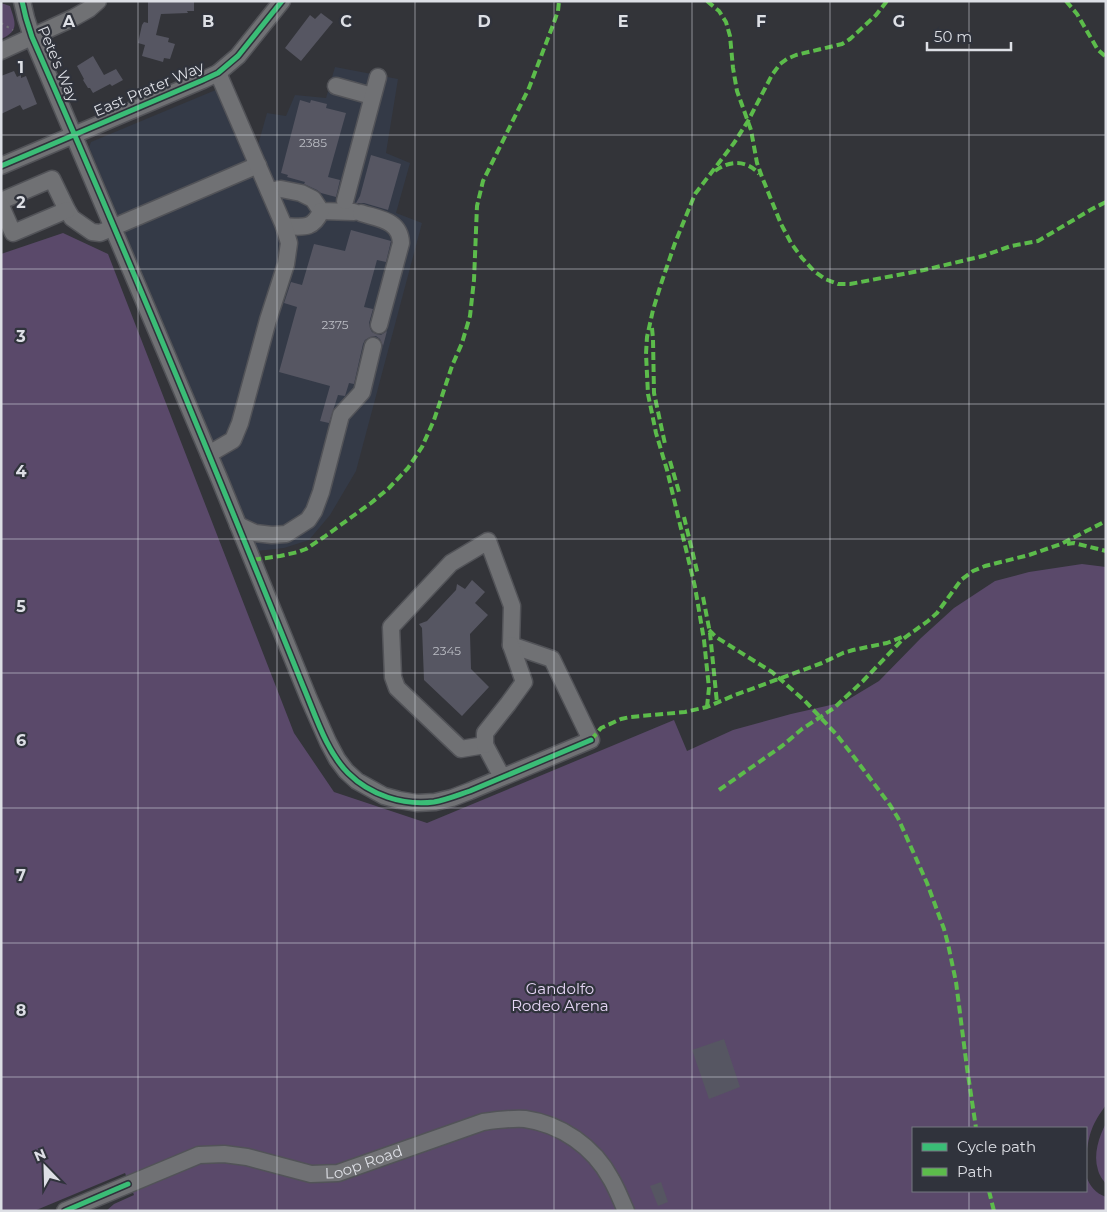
<svg xmlns="http://www.w3.org/2000/svg" width="1107" height="1212" font-family="Montserrat,sans-serif">
<style>
.built{fill:#343a47}
.green{fill:#5a496a}
.building{fill:#565662}
.lines{fill:none;stroke-linecap:round;stroke-linejoin:round}
.minor-casing{stroke:#525358;stroke-width:19}
.path{stroke:#6f7074;stroke-width:2;stroke-dasharray:2.5 4;stroke-linecap:butt}
.minor{stroke:#707174;stroke-width:16}
.quiet{stroke:#5cbc4b;stroke-width:4;stroke-dasharray:8 4;stroke-linecap:butt}
.cycleway-casing{stroke:#30333c;stroke-width:8}
.cycleway{stroke:#3abd76;stroke-width:5}
.grid{fill:none;stroke:#dddfe5;stroke-width:1;stroke-opacity:0.55}
.labels{text-anchor:middle;stroke-width:4.5;stroke-linejoin:round;paint-order:stroke}
.number-label{font-size:12px;fill:#bbbdc4}
.street-label{font-size:15px;fill:#dddfe5;stroke:#30333c}
.park-label{font-size:15px;fill:#e5d5f4;stroke:#30333c}
.grid-label{font-size:16px;text-anchor:middle;font-weight:bold;fill:#dddfe5;stroke:#30333c;stroke-width:4.5;stroke-linejoin:round;paint-order:stroke}
</style>
<rect width="100%" height="100%" fill="#333439"/>
<path class="built" d="M335 67 398 79 386 153 410 163 396 213 422 223 356 471 330 515 309 540 284 548 257 551 89 147 91 142 230 84 258 145 267 113 286 116 295 95 326 98Z"/>
<g class="green">
<path d="M1 3 10 6C15 22 20 31 1 39Z"/>
<path d="M63 233 108 254 294 733 334 792 427 823 674 720 687 751 733 730 791 714 844 702 879 681 921 638 954 608 995 581 1029 572 1082 564 1106 567V1105C1092 1124 1089 1133 1086 1157V1128H913V1191H1086V1176C1090 1186 1095 1193 1106 1197V1211H106L114 1204 134 1195 125 1173 34 1211H1V254Z"/>
<path d="M1106 1123V1184C1103 1180 1099 1175 1098 1170 1093 1154 1099 1137 1106 1123Z"/>
</g>
<g class="building">
<path d="M148 1H194V11H187L188 13 161 14 156 35 169 38 168 42 175 44 170 59 164 58 163 62 142 56 145 45 138 43 142 25 144 22 148 23Z"/>
<path d="M321 13 333 22 301 61 285 48 310 15 315 19Z"/>
<path d="M93 56 104 75 116 69 123 80 112 86 110 84 93 93 90 88H88L83 80 84 79 77 66Z"/>
<path d="M14 71 17 77 21 75V78L26 76 37 104 23 110 20 105 1 114V76Z"/>
<path d="M300 100 310 103 311 100 327 104 326 108 346 113 328 177 340 180 336 197 321 193 317 190 304 184 305 182 287 177 288 175 281 173Z"/>
<path d="M371 155 401 164 388 210 364 203H356L360 196Z"/>
<path d="M351 230 391 241 386 262 377 260 364 307 373 309 369 323 370 328 372 332 376 334 381 335 387 331 383 346 380 339 376 336 370 337 365 340 363 344 354 384 349 383 345 396 338 395 329 423 320 421 330 386 279 372 297 307 284 303 291 282 302 285 314 244 345 251Z"/>
<path d="M472 580 485 592 475 603 488 615 470 634 471 669 489 687 462 716 424 680 422 628 419 624 427 621 456 590 457 584 465 589Z"/>
<path d="M724 1039 740 1087 709 1099 692 1050Z"/>
<path d="M661 1182 668 1202 658 1206 650 1186Z"/>
</g>
<g class="lines">
<g class="minor-casing">
<g id="minor">
<path d="M22 1 26 18 32 37 219 478 309 699 328 742 337 759 346 771 357 781 384 796 399 800 417 803 435 802 452 798 470 791 591 740 552 659 511 645 512 606 488 541 451 563 391 627 393 677 397 688 461 749 485 745 502 777"/>
<path d="M1 51 73 18 89 9 98 1"/>
<path d="M336 86 372 96"/>
<path d="M1 166 203 80 218 73 238 56 282 1"/>
<path d="M269 191 281 189 301 193 313 199 321 211 354 212"/>
<path d="M1 201 52 179 67 210 72 218 92 232 100 233 258 165"/>
<path d="M345 201 378 77"/>
<path d="M1 206 13 233 67 210"/>
<path d="M361 213C379 219 400 220 401 243L379 325"/>
<path d="M284 226C303 227 313 230 321 211"/>
<path d="M209 454 233 440 240 423 268 320 286 264 289 243 284 226 218 73"/>
<path d="M238 525 255 533 272 535 286 534 308 520 314 511 321 492 341 415 362 392 373 346"/>
<path d="M485 745V733L508 704 524 682 511 645"/>
<path id="s1" d="M65 1211 199 1155 224 1154 247 1157 311 1174 338 1173 483 1122C497 1120 511 1118 525 1119 561 1124 594 1147 611 1179 617 1189 621 1200 626 1211"/>
</g>
</g>
<path class="path" d="M1 23 13 30"/>
<use href="#minor" class="minor"/>
<g class="quiet">
<path d="M707 1 719 11 726 22 730 36 733 68 737 91 751 130 757 163 762 177 781 224 791 243 802 258 814 271 825 279 838 284H850L924 270 983 256 1011 246 1038 241 1092 209 1106 202"/>
<path d="M1066 1 1077 14 1098 50 1106 57"/>
<path d="M715 171C730 160 747 160 759 174"/>
<path d="M652 328 653 339 654 393 665 444"/>
<path d="M670 461 679 492"/>
<path d="M684 517 698 575"/>
<path d="M1067 544 1074 543 1106 551"/>
<path d="M253 560 280 556 298 552 306 549 324 537 371 503 389 488 408 468 422 447 434 420 452 366 462 343 470 316 474 280 477 206 483 181 529 88 553 25 558 11 559 1"/>
<path d="M703 597 710 633 717 703"/>
<path d="M709 630 716 637 772 672 805 701 836 734 854 757 890 805 898 818 927 883 944 929 948 944 956 982 967 1068 976 1128"/>
<path d="M707 707 709 688 707 669 704 640 695 587 667 470 656 433 648 394 646 354 647 337 653 310 661 284 675 243 695 194 734 143 748 121 772 75 780 64 787 59 796 55 842 44 850 39 861 29 876 15 887 1"/>
<path d="M591 740 601 728 621 719 630 717 685 712 707 707 735 695 822 663 843 653 853 650 887 643 902 637"/>
<path d="M719 790 782 746 802 729 834 708 863 681 903 639 928 621 937 613 961 580 973 571 985 566 1029 555 1061 544 1106 521"/>
<path d="M989 1191 994 1211"/>
</g>
<g class="cycleway-casing">
<g id="cycleway">
<path d="M22 1 26 18 32 37C108 210 181 385 252 560 269 602 286 644 303 686 315 714 326 751 348 773 370 795 403 806 434 802 446 800 458 795 470 791L591 740"/>
<path d="M1 166 203 80 218 73 238 56 282 1"/>
<path d="M65 1211 128 1184"/>
</g>
</g>
<use href="#cycleway" class="cycleway"/>
</g>
<path class="grid" d="M138 1V1211M277 1V1211M415 1V1211M554 1V1211M692 1V1211M830 1V1211M969 1V1128M1 135H1106M1 269H1106M1 404H1106M1 539H1106M1 673H1106M1 808H1106M1 943H1106M1 1077H1106M969 1191V1211"/>
<g class="labels">
<g class="number-label">
<text x="313" y="147">2385</text>
<text x="335" y="329">2375</text>
<text x="447" y="655">2345</text>
</g>
<g class="street-label">
<text transform="translate(58 64) rotate(67)" y="5">Pete's Way</text>
<text transform="translate(149 89) rotate(-23)" y="5">East Prater Way</text>
<text dy="5" stroke="none"><textPath href="#s1" startOffset="314">Loop Road</textPath></text>
</g>
<g class="park-label">
<text x="560" y="994">Gandolfo<tspan x="560" dy="17">Rodeo Arena</tspan></text>
</g>
</g>
<g class="grid-label">
<text x="69" y="27">A</text>
<text x="208" y="27">B</text>
<text x="346" y="27">C</text>
<text x="484" y="27">D</text>
<text x="623" y="27">E</text>
<text x="761" y="27">F</text>
<text x="899" y="27">G</text>
<text x="21" y="73">1</text>
<text x="21" y="208">2</text>
<text x="21" y="342">3</text>
<text x="21" y="477">4</text>
<text x="21" y="612">5</text>
<text x="21" y="746">6</text>
<text x="21" y="881">7</text>
<text x="21" y="1016">8</text>
</g>
<rect width="1107" height="1212" fill="none" stroke="#dddfe5" stroke-width="5"/>
<rect x="912" y="1127" width="175" height="65" fill="#30333c" stroke="#757880"/>
<rect x="922" y="1143" width="25" height="8" fill="#3abd76" stroke="#757880"/>
<text x="957" y="1152" font-size="15" fill="#dddfe5">Cycle path</text>
<rect x="922" y="1168" width="25" height="8" fill="#5cbc4b" stroke="#757880"/>
<text x="957" y="1177" font-size="15" fill="#dddfe5">Path</text>
<g transform="translate(45 1167) rotate(337)" stroke="#30333c" stroke-width="4" paint-order="stroke">
<path d="M0-4L9 19L0 12L-9 19Z" fill="#dddfe5"/>
<text y="-8" font-size="14" font-weight="bold" text-anchor="middle" fill="#dddfe5">N</text>
</g>
<path d="M927 42v8h84v-8" fill="none" stroke="#dddfe5" stroke-width="2.5"/>
<text x="934" y="42" font-size="15" fill="#dddfe5" stroke="#30333c" stroke-width="4" paint-order="stroke">50 m</text>
</svg>
